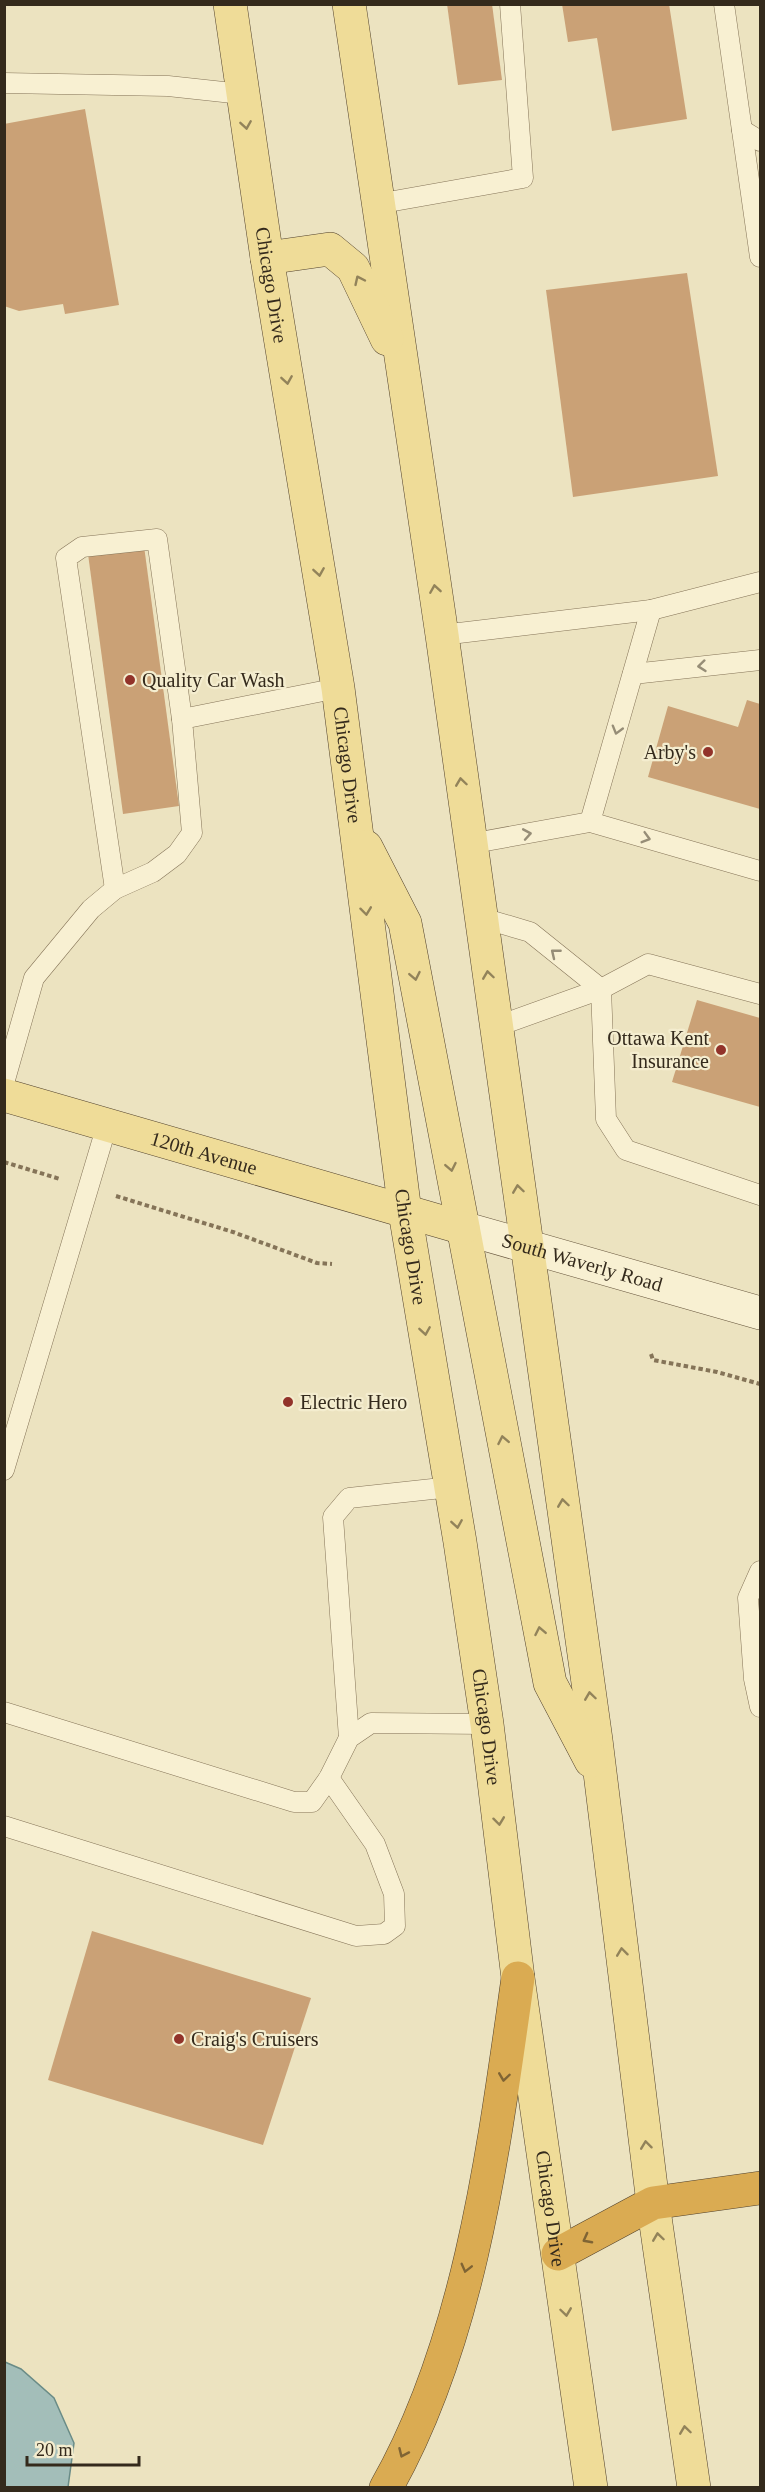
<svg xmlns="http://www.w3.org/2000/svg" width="765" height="2492" font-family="'Times New Roman',serif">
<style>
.water{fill:#a3beb9;stroke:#6a8c87;stroke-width:1.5}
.building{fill:#caa176}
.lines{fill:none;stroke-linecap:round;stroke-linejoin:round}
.service-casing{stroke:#857458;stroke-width:21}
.secondary-casing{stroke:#66553c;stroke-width:34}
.primary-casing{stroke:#52422d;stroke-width:34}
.motorway-casing{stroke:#52422d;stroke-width:34}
.path{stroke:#857458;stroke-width:4;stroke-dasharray:4.5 3;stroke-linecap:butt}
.service{stroke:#f8f0d2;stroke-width:20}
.secondary{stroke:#f8f0d2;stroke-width:33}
.primary{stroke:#efdc98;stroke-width:33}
.motorway{stroke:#daab52;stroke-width:33}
.oneway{stroke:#92835a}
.oneway2{stroke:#968d77}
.oneway3{stroke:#7f6434}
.poi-dot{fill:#92332a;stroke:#f4edcf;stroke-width:2}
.labels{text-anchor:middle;stroke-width:4.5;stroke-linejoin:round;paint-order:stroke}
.street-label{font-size:20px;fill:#342a1c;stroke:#f4edcf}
.poi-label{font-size:20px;fill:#342a1c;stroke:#f4edcf;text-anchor:start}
</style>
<rect width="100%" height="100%" fill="#ece3c0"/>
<path class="water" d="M5 2362 21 2369 54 2398 74 2443 68 2487H5Z"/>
<g class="building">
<path d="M447 4H492L502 80 458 85Z"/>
<path d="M562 4H669L687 119 612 131 597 38 568 42Z"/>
<path d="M85 109 119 305 65 314 63 304 19 311 4 306V124Z"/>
<path d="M687 273 718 476 573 497 546 290Z"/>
<path d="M144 546 179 806 123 814 88 554Z"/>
<path d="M747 700 760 704V809L648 777 668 706 738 727Z"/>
<path d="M697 1000 760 1018V1107L672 1082Z"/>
<path d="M92 1931 311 1998 263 2145 48 2080Z"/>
</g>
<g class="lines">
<g class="service-casing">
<g id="service">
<path d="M724 4 760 257"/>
<path d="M4 83 168 86 242 94"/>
<path d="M742 130 760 141"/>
<path d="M377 204 523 178 510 4"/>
<path d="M442 635 651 610 760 582"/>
<path d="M633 674 760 660"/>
<path d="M590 822 651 610"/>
<path d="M469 844 590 822 760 871"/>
<path d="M115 889 66 558 82 547 157 539 182 719"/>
<path d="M479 917 530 932 601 989 606 1119 626 1150 760 1195"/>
<path d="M495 1027 601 989 648 964 760 994"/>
<path d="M4 1083 34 978 91 909 115 889 153 872 177 854 192 833 182 719 338 688"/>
<path d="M4 1470 107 1125"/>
<path d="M760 1571 748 1598 754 1679 760 1707"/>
<path d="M4 1712 294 1802H312L329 1778 349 1738 371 1723 487 1724"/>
<path d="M349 1738 333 1517 349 1498 451 1487"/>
<path d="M4 1826 356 1936 384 1934 395 1926 394 1894 375 1844 329 1778"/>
</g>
</g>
<g class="secondary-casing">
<g id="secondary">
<path id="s1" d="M463 1228 760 1313"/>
</g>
</g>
<g class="primary-casing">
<g id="primary">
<path id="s2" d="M230 4 267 258 338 688 405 1212 460 1542 487 1724 518 1978 591 2488"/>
<path d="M349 4 442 635 596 1740 653 2203 694 2488"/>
<path d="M267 258 330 249 353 268 387 339"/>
<path d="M366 847 405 923 550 1683 591 1761"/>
<path id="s3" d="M4 1095 463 1228"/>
</g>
</g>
<g class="motorway-casing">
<g id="motorway">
<path d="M558 2254 653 2203 760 2188"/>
<path d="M386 2488C471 2338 494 2146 518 1978"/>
</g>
</g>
<g class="path">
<path d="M4 1162 60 1179"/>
<path d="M116 1196 233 1232 317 1263 332 1264"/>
<path d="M651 1354 653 1360 717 1372 760 1384"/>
</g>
<use href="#service" class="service"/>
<use href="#secondary" class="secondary"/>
<use href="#primary" class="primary"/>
<use href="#motorway" class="motorway"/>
</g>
<defs><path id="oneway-chevron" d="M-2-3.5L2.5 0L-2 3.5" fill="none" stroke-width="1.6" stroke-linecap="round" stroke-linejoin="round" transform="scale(1.5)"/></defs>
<g class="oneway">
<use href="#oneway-chevron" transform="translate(246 125) rotate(81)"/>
<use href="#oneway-chevron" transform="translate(359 280) rotate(-115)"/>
<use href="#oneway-chevron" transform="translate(287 380) rotate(81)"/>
<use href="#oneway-chevron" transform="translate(319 572) rotate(81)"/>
<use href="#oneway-chevron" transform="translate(435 589) rotate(-99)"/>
<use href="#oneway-chevron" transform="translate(461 782) rotate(-98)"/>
<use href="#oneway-chevron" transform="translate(366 911) rotate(83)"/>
<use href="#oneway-chevron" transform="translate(488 975) rotate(-98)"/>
<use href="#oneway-chevron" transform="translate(415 976) rotate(79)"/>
<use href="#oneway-chevron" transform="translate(451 1167) rotate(79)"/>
<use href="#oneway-chevron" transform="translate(518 1189) rotate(-98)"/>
<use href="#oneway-chevron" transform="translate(425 1331) rotate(81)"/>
<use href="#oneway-chevron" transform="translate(503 1440) rotate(-101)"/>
<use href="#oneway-chevron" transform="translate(563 1503) rotate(-98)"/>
<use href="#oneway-chevron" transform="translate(457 1524) rotate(81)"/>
<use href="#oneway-chevron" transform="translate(540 1631) rotate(-101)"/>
<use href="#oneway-chevron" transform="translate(590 1696) rotate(-98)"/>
<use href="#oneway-chevron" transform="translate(499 1821) rotate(83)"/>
<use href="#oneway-chevron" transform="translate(622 1952) rotate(-97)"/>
<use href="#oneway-chevron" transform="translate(646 2145) rotate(-97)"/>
<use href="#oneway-chevron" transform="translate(658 2237) rotate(-98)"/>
<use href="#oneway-chevron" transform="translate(566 2312) rotate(82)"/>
<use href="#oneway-chevron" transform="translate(685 2430) rotate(-98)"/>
</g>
<g class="oneway2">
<use href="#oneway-chevron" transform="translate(702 666) rotate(174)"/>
<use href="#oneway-chevron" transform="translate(617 730) rotate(106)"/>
<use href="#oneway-chevron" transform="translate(527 834) rotate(-10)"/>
<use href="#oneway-chevron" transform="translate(646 838) rotate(16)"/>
<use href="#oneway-chevron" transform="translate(555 953) rotate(-141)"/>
</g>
<g class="oneway3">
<use href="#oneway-chevron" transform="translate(504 2077) rotate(98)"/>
<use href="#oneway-chevron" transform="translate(587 2239) rotate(152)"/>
<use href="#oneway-chevron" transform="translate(466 2268) rotate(104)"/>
<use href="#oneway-chevron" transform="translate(403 2453) rotate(114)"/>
</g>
<g class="poi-dot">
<circle cx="130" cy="680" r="6"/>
<circle cx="708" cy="752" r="6"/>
<circle cx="721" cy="1050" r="6"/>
<circle cx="288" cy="1402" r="6"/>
<circle cx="179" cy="2039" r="6"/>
</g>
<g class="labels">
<g class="street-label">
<text dy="7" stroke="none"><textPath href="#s2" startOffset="284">Chicago Drive</textPath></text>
<text dy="7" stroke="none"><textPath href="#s2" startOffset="770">Chicago Drive</textPath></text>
<text dy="7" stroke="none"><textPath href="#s3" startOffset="208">120th Avenue</textPath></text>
<text dy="7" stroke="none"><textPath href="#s2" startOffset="1256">Chicago Drive</textPath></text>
<text dy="7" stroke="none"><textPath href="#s1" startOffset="124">South Waverly Road</textPath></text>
<text dy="7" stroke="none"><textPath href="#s2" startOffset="1742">Chicago Drive</textPath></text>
<text dy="7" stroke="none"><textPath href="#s2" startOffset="2228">Chicago Drive</textPath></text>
</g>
<g class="poi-label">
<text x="142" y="687">Quality Car Wash</text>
<text x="696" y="759" text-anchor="end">Arby's</text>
<text x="709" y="1045" text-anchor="end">Ottawa Kent<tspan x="709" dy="23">Insurance</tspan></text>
<text x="300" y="1409">Electric Hero</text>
<text x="191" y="2046">Craig's Cruisers</text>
</g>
</g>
<rect width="765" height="2492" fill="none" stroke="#342a1c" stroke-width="12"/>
<path d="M27 2456v9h112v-9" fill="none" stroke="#342a1c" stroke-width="3"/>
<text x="36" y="2456" font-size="18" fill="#342a1c" stroke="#f4edcf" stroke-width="4.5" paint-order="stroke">20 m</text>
</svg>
